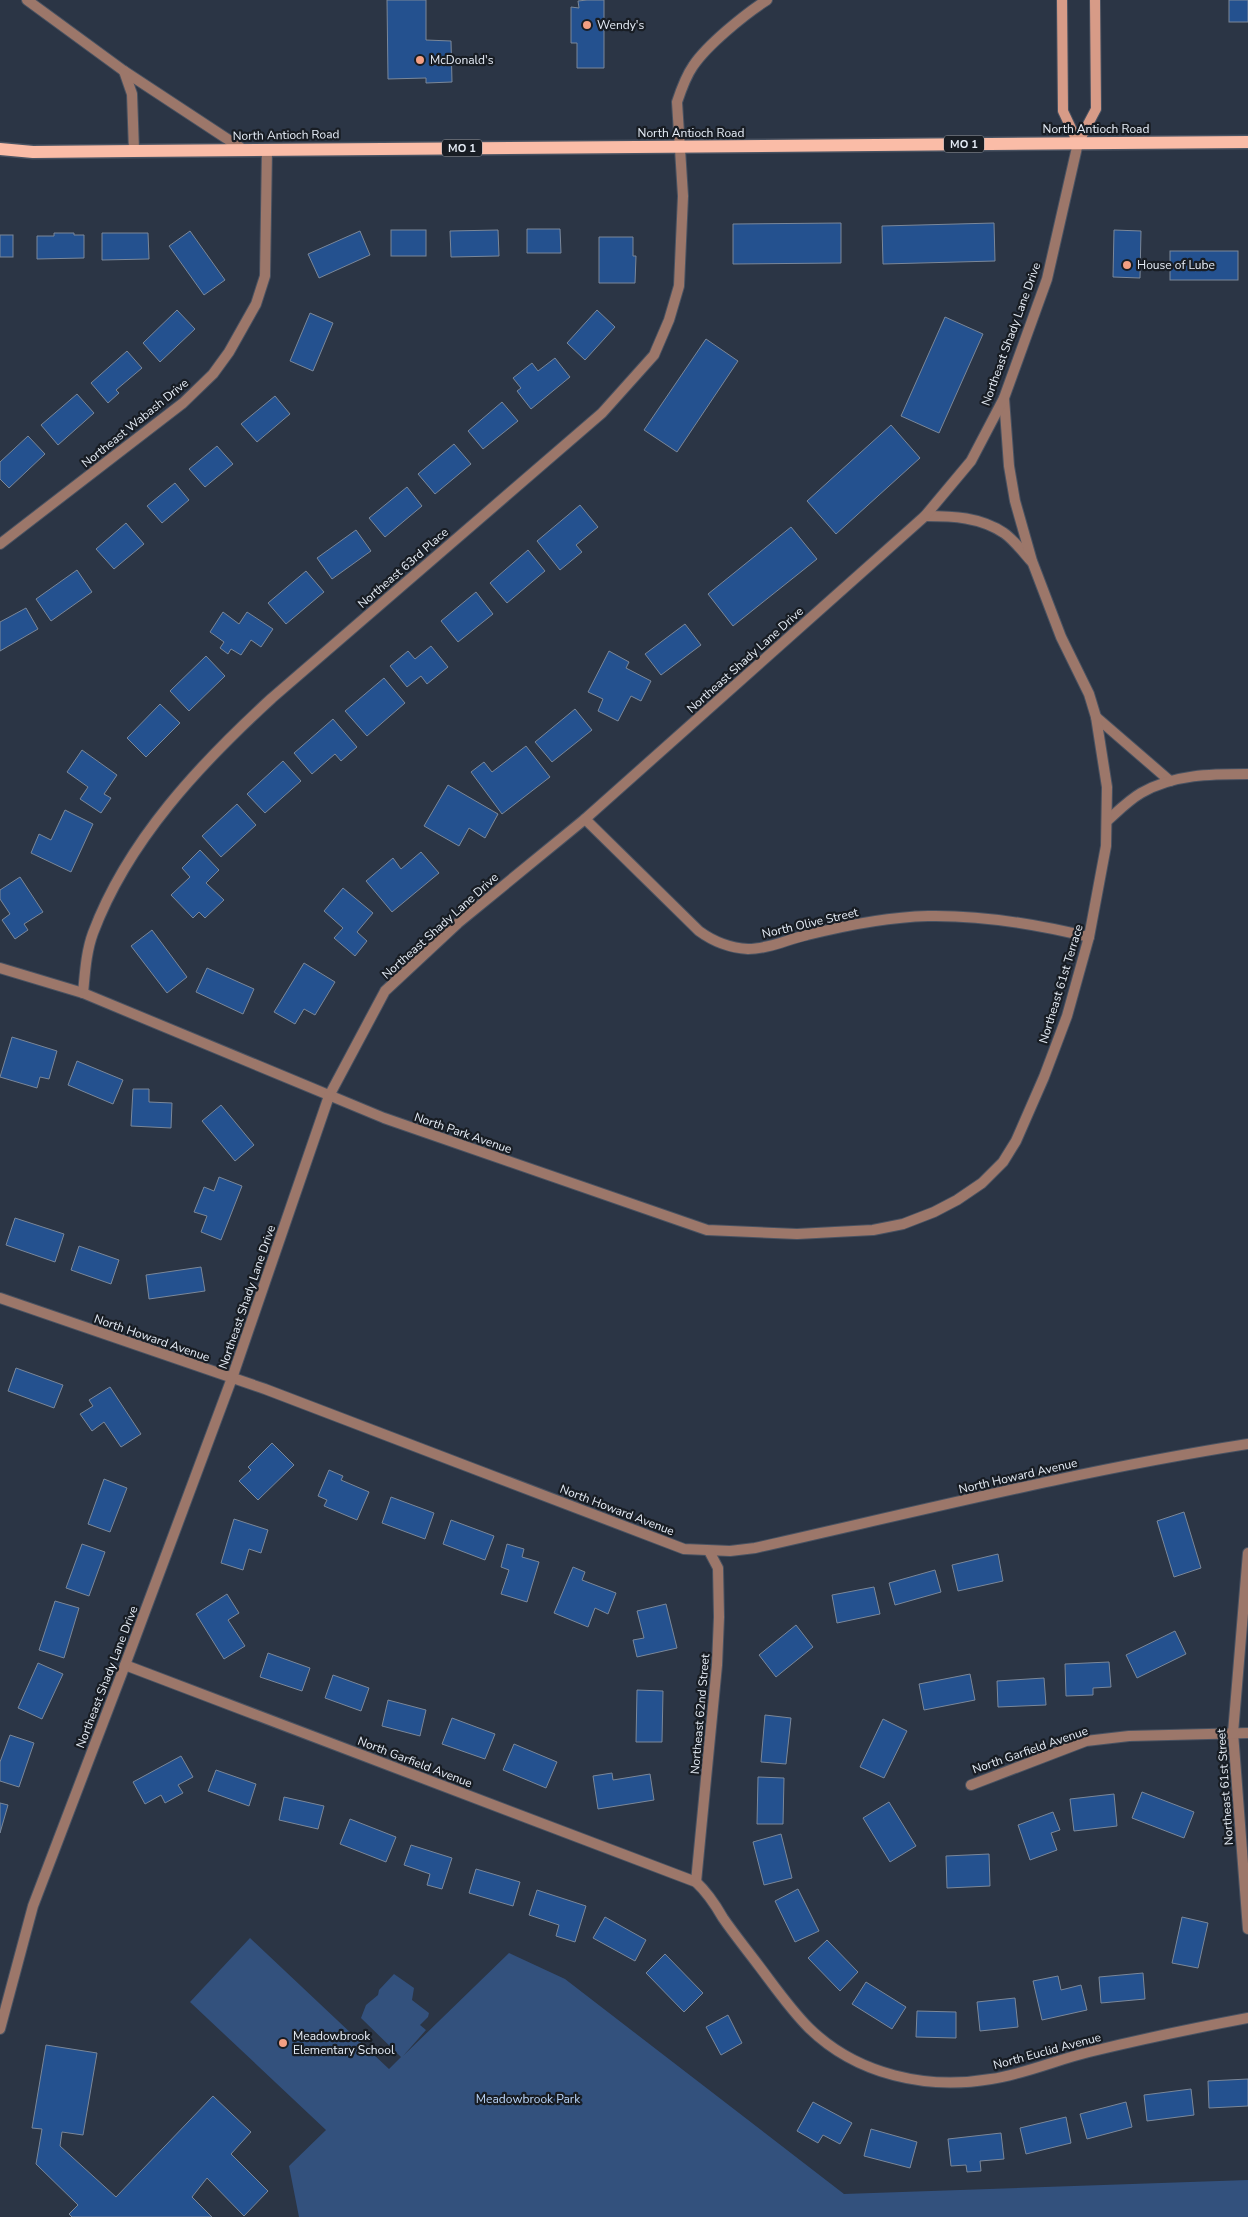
<svg xmlns="http://www.w3.org/2000/svg" width="1248" height="2217" font-family="'Nunito Sans',sans-serif">
<style>
.green{fill:#33517d}
.building{fill:#24518f;stroke:#7a8799}
.lines{fill:none;stroke-linecap:round;stroke-linejoin:round}
.street-casing{stroke:#495261;stroke-width:12}
.secondary-casing{stroke:#495261;stroke-width:12}
.primary-casing{stroke:#495261;stroke-width:15}
.street{stroke:#9c776a;stroke-width:10}
.secondary{stroke:#d79b87;stroke-width:10}
.primary{stroke:#fabca7;stroke-width:12}
.poi-dot{fill:#f39f83;stroke:#181d24;stroke-width:2}
.labels{text-anchor:middle;stroke-width:4.5;stroke-linejoin:round;paint-order:stroke}
.shield{fill:#181d24;stroke:#a8afb8;stroke-width:1}
.shield-label{font-size:11px;font-weight:bold;fill:#e6edf7}
.poi-label{font-size:12px;fill:#e6edf7;stroke:#181d24;text-anchor:start}
.street-label{font-size:12px;fill:#e6edf7;stroke:#181d24}
.park-label{font-size:12px;fill:#bbd5f9;stroke:#181d24}
</style>
<rect width="100%" height="100%" fill="#2b3545"/>
<path class="green" d="M250 1938 389 2069 401 2057 361 2018 366 2005 378 1995 379 1990 394 1974 414 1988 412 2000 429 2013 428 2017 420 2025 426 2030 403 2056 509 1953 565 1979 844 2194 1248 2180V2217H299L289 2166 326 2130 190 2002Z"/>
<g class="building">
<path d="M387 0H426V40L451 41 452 82 426 83V78L388 79Z"/>
<path d="M587 0H604V68H577V43H571V7L579 8 578 1Z"/>
<rect x="1229" y="0" width="19" height="22"/>
<path d="M841 223V263L733 264V224Z"/>
<path d="M994 223 995 261 883 264 882 226Z"/>
<path d="M527 229H560L561 253H527Z"/>
<rect x="391" y="230" width="35" height="26"/>
<path d="M498 230 499 256 451 257 450 231Z"/>
<path d="M1114 230 1141 231 1140 278 1113 277Z"/>
<path d="M190 231 225 280 204 295 169 246Z"/>
<path d="M360 231 370 255 319 278 308 254Z"/>
<path d="M54 233H74V235H84V258L37 259V236H54Z"/>
<path d="M102 233H148L149 259 102 260Z"/>
<rect x="0" y="235" width="13" height="22"/>
<path d="M599 237H633V256H636L635 283H599Z"/>
<rect x="1170" y="251" width="68" height="29"/>
<path d="M177 310 195 329 160 362 143 343Z"/>
<path d="M597 310 615 327 585 360 567 343Z"/>
<path d="M310 313 333 323 313 371 290 361Z"/>
<path d="M945 317 983 334 939 433 901 416Z"/>
<path d="M706 339 738 361 677 452 644 430Z"/>
<path d="M127 351 142 368 116 390 119 393 108 403 91 383Z"/>
<path d="M555 358 570 377 531 409 517 391 521 388 513 378 532 363 538 371Z"/>
<path d="M77 394 94 413 58 445 41 425Z"/>
<path d="M275 396 290 414 257 442 241 424Z"/>
<path d="M502 402 518 421 483 449 468 431Z"/>
<path d="M891 425 920 458 836 534 807 501Z"/>
<path d="M28 436 45 454 9 488 0 479V462Z"/>
<path d="M454 444 471 464 435 494 418 474Z"/>
<path d="M217 446 233 464 205 487 189 469Z"/>
<path d="M175 483 189 500 162 523 147 506Z"/>
<path d="M407 487 422 506 385 537 369 518Z"/>
<path d="M580 505 598 527 576 545 582 552 560 570 537 541Z"/>
<path d="M126 523 144 544 114 569 96 549Z"/>
<path d="M791 527 817 559 733 626 708 594Z"/>
<path d="M356 530 371 551 332 579 317 558Z"/>
<path d="M528 550 545 571 507 603 490 583Z"/>
<path d="M77 570 92 592 51 621 36 599Z"/>
<path d="M306 571 324 592 286 624 268 603Z"/>
<path d="M476 592 493 614 458 642 441 621Z"/>
<path d="M26 608 38 629 0 651V622Z"/>
<path d="M223 612 239 624 247 612 273 629 261 647 251 640 241 655 231 649 228 654 220 648 224 642 210 632Z"/>
<path d="M685 624 701 645 661 675 645 654Z"/>
<path d="M431 646 448 667 427 684 421 676 407 687 390 666 408 651 415 659Z"/>
<path d="M609 651 629 662 626 668 651 681 641 701 631 696 618 721 598 711 603 699 588 692Z"/>
<path d="M206 656 225 676 189 711 170 691Z"/>
<path d="M384 678 405 703 367 736 345 711Z"/>
<path d="M160 704 180 723 146 757 127 738Z"/>
<path d="M575 709 592 730 552 762 535 742Z"/>
<path d="M333 719 357 747 341 761 335 754 312 774 294 753Z"/>
<path d="M526 746 550 777 502 814 471 772 484 762 492 772Z"/>
<path d="M82 750 117 775 104 794 111 798 101 813 80 799 88 787 67 772Z"/>
<path d="M283 761 301 781 265 813 247 794Z"/>
<path d="M448 785 498 814 485 838 469 828 459 846 424 826Z"/>
<path d="M237 804 256 825 221 857 202 836Z"/>
<path d="M65 810 93 824 71 872 31 853 39 834 51 840Z"/>
<path d="M200 850 219 870 206 883 224 900 205 918 199 912 193 918 171 895 190 877 182 868Z"/>
<path d="M421 852 439 873 392 912 366 881 393 858 401 869Z"/>
<path d="M20 877 43 912 24 924 28 930 15 939 2 920 10 914 0 899V890Z"/>
<path d="M343 888 373 913 357 932 367 941 355 956 334 938 343 928 324 911Z"/>
<path d="M152 930 187 977 167 993 131 946Z"/>
<path d="M304 963 335 982 315 1015 304 1009 295 1024 274 1012Z"/>
<path d="M207 968 254 989 243 1014 196 992Z"/>
<path d="M12 1037 57 1051 49 1079 40 1077 37 1088 0 1077Z"/>
<path d="M77 1061 123 1080 113 1104 68 1085Z"/>
<path d="M133 1089H149V1102L172 1103 171 1128 131 1126Z"/>
<path d="M221 1105 254 1145 235 1161 202 1121Z"/>
<path d="M219 1177 242 1186 221 1240 201 1232 207 1216 194 1212 204 1187 214 1191Z"/>
<path d="M15 1218 64 1234 55 1262 6 1245Z"/>
<path d="M79 1246 119 1260 111 1284 71 1270Z"/>
<path d="M201 1267 205 1291 149 1299 146 1275Z"/>
<path d="M16 1368 63 1385 54 1408 8 1391Z"/>
<path d="M110 1387 141 1434 121 1447 104 1422 92 1431 80 1414 93 1406 89 1400Z"/>
<path d="M272 1443 294 1465 258 1500 239 1481 251 1470 248 1467Z"/>
<path d="M329 1470 343 1476 341 1480 369 1492 357 1520 324 1506 327 1500 318 1496Z"/>
<path d="M104 1479 127 1488 110 1532 88 1524Z"/>
<path d="M391 1497 434 1513 425 1539 382 1523Z"/>
<path d="M1184 1512 1201 1568 1174 1577 1157 1521Z"/>
<path d="M234 1519 268 1530 261 1553 249 1549 243 1570 221 1563Z"/>
<path d="M451 1520 494 1536 485 1560 443 1544Z"/>
<path d="M82 1544 105 1552 89 1596 66 1588Z"/>
<path d="M507 1544 524 1549 522 1557 539 1562 527 1602 501 1594 509 1570 501 1567Z"/>
<path d="M998 1554 1003 1581 958 1591 952 1565Z"/>
<path d="M573 1567 585 1572 582 1580 616 1593 608 1614 595 1608 588 1627 554 1613Z"/>
<path d="M935 1570 941 1592 895 1605 889 1583Z"/>
<path d="M874 1587 880 1614 837 1623 832 1595Z"/>
<path d="M227 1594 239 1613 228 1620 245 1646 224 1659 196 1614Z"/>
<path d="M55 1601 79 1608 64 1658 39 1650Z"/>
<path d="M666 1604 677 1648 637 1657 633 1640 644 1638 637 1611Z"/>
<path d="M796 1625 813 1647 776 1677 759 1655Z"/>
<path d="M1175 1631 1186 1654 1137 1678 1126 1655Z"/>
<path d="M268 1653 310 1668 302 1691 260 1677Z"/>
<path d="M1109 1662 1111 1687 1093 1688V1695L1066 1696 1065 1664Z"/>
<path d="M38 1663 63 1674 42 1719 18 1708Z"/>
<path d="M970 1674 975 1700 924 1710 919 1684Z"/>
<path d="M333 1675 369 1688 361 1711 325 1698Z"/>
<path d="M1044 1678 1046 1705 998 1707 997 1681Z"/>
<path d="M637 1690 663 1691 662 1742H636Z"/>
<path d="M388 1700 426 1710 420 1736 382 1726Z"/>
<path d="M765 1715 791 1718 786 1764 761 1762Z"/>
<path d="M452 1718 495 1734 485 1759 442 1744Z"/>
<path d="M883 1719 907 1731 884 1778 860 1767Z"/>
<path d="M10 1735 34 1743 19 1787 0 1781V1762Z"/>
<path d="M514 1744 557 1762 546 1788 503 1770Z"/>
<path d="M181 1756 193 1777 178 1785 183 1793 165 1803 161 1795 145 1804 133 1782Z"/>
<path d="M216 1770 256 1784 249 1806 208 1791Z"/>
<path d="M612 1773 613 1780 650 1774 654 1800 598 1809 593 1776Z"/>
<path d="M758 1777 784 1778 783 1824H757Z"/>
<path d="M1142 1792 1194 1812 1184 1838 1132 1818Z"/>
<path d="M1114 1794 1117 1826 1074 1831 1070 1799Z"/>
<path d="M284 1797 324 1806 318 1829 279 1820Z"/>
<path d="M889 1802 916 1846 890 1862 863 1818Z"/>
<path d="M0 1803 8 1805 0 1833Z"/>
<path d="M1053 1812 1060 1830 1051 1833 1057 1850 1030 1860 1018 1825Z"/>
<path d="M350 1819 396 1837 386 1862 340 1844Z"/>
<path d="M781 1834 792 1878 764 1885 753 1842Z"/>
<path d="M411 1845 452 1858 442 1889 427 1885 430 1874 404 1865Z"/>
<path d="M989 1854 990 1886 947 1888 946 1856Z"/>
<path d="M476 1869 520 1882 513 1906 469 1893Z"/>
<path d="M798 1889 819 1931 795 1942 775 1901Z"/>
<path d="M537 1890 586 1906 575 1942 556 1936 559 1925 529 1915Z"/>
<path d="M605 1917 646 1940 635 1961 593 1938Z"/>
<path d="M1182 1917 1208 1923 1198 1968 1172 1963Z"/>
<path d="M827 1940 858 1972 840 1991 808 1958Z"/>
<path d="M665 1954 703 1993 684 2012 646 1973Z"/>
<path d="M1143 1973 1145 1999 1101 2003 1099 1977Z"/>
<path d="M1058 1976 1061 1990 1081 1985 1087 2010 1042 2020 1033 1981Z"/>
<path d="M866 1982 906 2007 892 2029 852 2004Z"/>
<path d="M1015 1998 1018 2027 980 2031 977 2002Z"/>
<path d="M917 2011 956 2012V2038L916 2037Z"/>
<path d="M728 2015 742 2043 721 2055 706 2027Z"/>
<path d="M46 2045 97 2053 83 2135 62 2132 60 2146 116 2197 213 2096 251 2132 231 2154 268 2191 244 2216 207 2178 192 2197 212 2217H72L69 2214 78 2205 36 2164 42 2129 32 2128Z"/>
<path d="M1248 2079V2106L1209 2108 1208 2081Z"/>
<path d="M1191 2089 1194 2115 1147 2121 1144 2095Z"/>
<path d="M813 2102 852 2123 840 2144 823 2135 818 2143 797 2131Z"/>
<path d="M1126 2102 1132 2127 1087 2139 1080 2114Z"/>
<path d="M1066 2117 1071 2143 1026 2154 1020 2128Z"/>
<path d="M871 2129 917 2142 910 2168 864 2156Z"/>
<path d="M1001 2133 1004 2159 980 2161 981 2171 967 2172 966 2165 951 2166 948 2139Z"/>
</g>
<g class="lines">
<g class="street-casing">
<g id="street">
<path d="M27 0 124 71 244 150"/>
<path d="M124 71 132 94 134 151"/>
<path d="M925 516C953 516 980 517 1004 533 1014 540 1023 552 1031 561"/>
<path d="M0 544 183 403 213 374 229 352 256 304 265 276 267 149"/>
<path d="M1096 717 1170 781"/>
<path d="M585 819 699 931C714 942 730 948 748 949 769 949 788 939 807 935 847 925 887 917 928 916 983 915 1036 924 1089 937"/>
<path d="M1108 820C1118 811 1129 800 1141 793 1174 774 1212 774 1248 774"/>
<path d="M0 968 83 993 384 1118 707 1230 797 1234 873 1230 903 1224 934 1212 957 1200 982 1183 1003 1162 1016 1141 1044 1077 1067 1016 1089 937 1106 846 1107 787 1096 717 1089 694 1061 637 1032 561 1015 501 1009 466 1004 398"/>
<path d="M83 993C85 973 86 952 93 933 128 840 200 764 272 698L602 413 654 355 669 320 679 286 683 196 677 102C681 90 686 76 693 66 707 45 745 14 767 0"/>
<path d="M0 1298 265 1389 684 1549 730 1551 755 1548C919 1511 1082 1470 1248 1444"/>
<path d="M1248 1553 1233 1733 1248 1929"/>
<path d="M125 1665 696 1882C708 1893 715 1904 723 1918 734 1934 747 1950 759 1966 775 1987 790 2009 809 2028 857 2075 927 2090 991 2079 1025 2074 1056 2060 1089 2052 1142 2039 1195 2028 1248 2018"/>
<path d="M971 1785 1086 1741 1129 1736 1248 1733"/>
<path d="M696 1882 717 1665 719 1617 718 1568 709 1551"/>
<path d="M0 2029 33 1906 125 1665 232 1378 329 1096 385 991 458 923 585 819 925 516 971 461 1004 398 1047 279 1078 143"/>
</g>
</g>
<g class="secondary-casing">
<g id="secondary">
<path d="M1062 0 1063 111 1078 143"/>
<path d="M1078 143 1096 109 1095 0"/>
</g>
</g>
<g class="primary-casing">
<path id="primary" d="M0 149 33 152 134 151 1248 142"/>
</g>
<use href="#street" class="street"/>
<use href="#secondary" class="secondary"/>
<use href="#primary" class="primary"/>
</g>
<g class="poi-dot">
<circle cx="587" cy="25" r="5"/>
<circle cx="420" cy="60" r="5"/>
<circle cx="1127" cy="265" r="5"/>
<circle cx="283" cy="2043" r="5"/>
</g>
<g class="labels">
<g class="shield">
<rect x="944" y="135.5" width="40" height="17" rx="4"/>
<rect x="442" y="139.5" width="40" height="17" rx="4"/>
</g>
<g class="shield-label">
<text x="964" y="148">MO 1</text>
<text x="462" y="152">MO 1</text>
</g>
<g class="poi-label">
<text x="597" y="29">Wendy's</text>
<text x="430" y="64">McDonald's</text>
<text x="1137" y="269">House of Lube</text>
<text x="293" y="2040">Meadowbrook<tspan x="293" dy="14">Elementary School</tspan></text>
</g>
<g class="street-label">
<text x="1096" y="133">North Antioch Road</text>
<text x="691" y="137">North Antioch Road</text>
<text transform="translate(286 135) rotate(-1)" y="4">North Antioch Road</text>
<text transform="translate(1011 334) rotate(-70)" y="4">Northeast Shady Lane Drive</text>
<text transform="translate(135 423) rotate(-39)" y="4">Northeast Wabash Drive</text>
<text transform="translate(403 568) rotate(-41)" y="4">Northeast 63rd Place</text>
<text transform="translate(745 660) rotate(-42)" y="4">Northeast Shady Lane Drive</text>
<text transform="translate(810 923) rotate(-13)" y="4">North Olive Street</text>
<text transform="translate(440 926) rotate(-42)" y="4">Northeast Shady Lane Drive</text>
<text transform="translate(1061 984) rotate(-73)" y="4">Northeast 61st Terrace</text>
<text transform="translate(463 1133) rotate(19)" y="4">North Park Avenue</text>
<text transform="translate(247 1297) rotate(-71)" y="4">Northeast Shady Lane Drive</text>
<text transform="translate(152 1338) rotate(19)" y="4">North Howard Avenue</text>
<text transform="translate(1018 1476) rotate(-13)" y="4">North Howard Avenue</text>
<text transform="translate(617 1510) rotate(21)" y="4">North Howard Avenue</text>
<text transform="translate(107 1677) rotate(-69)" y="4">Northeast Shady Lane Drive</text>
<text transform="translate(700 1714) rotate(-85)" y="4">Northeast 62nd Street</text>
<text transform="translate(1030 1750) rotate(-19)" y="4">North Garfield Avenue</text>
<text transform="translate(415 1762) rotate(21)" y="4">North Garfield Avenue</text>
<text transform="translate(1225 1787) rotate(-94)" y="4">Northeast 61st Street</text>
<text transform="translate(1047 2051) rotate(-15)" y="4">North Euclid Avenue</text>
</g>
<g class="park-label">
<text x="528" y="2103">Meadowbrook Park</text>
</g>
</g>
</svg>
